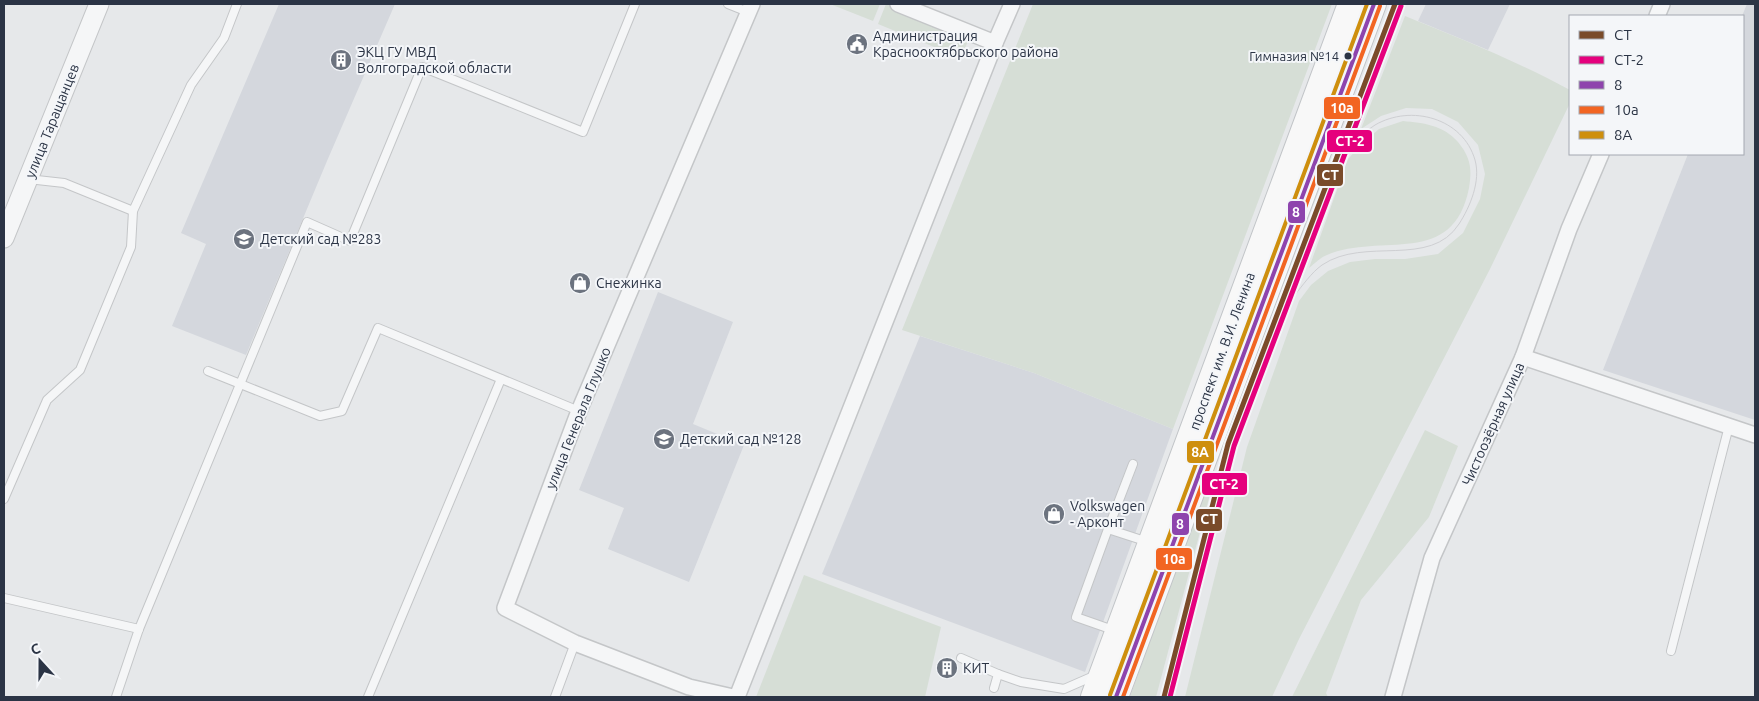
<svg xmlns="http://www.w3.org/2000/svg" width="1759" height="701" font-family="Ubuntu,sans-serif">
<style>
.built{fill:#d4d7dd}
.green{fill:#d6ded6}
.lines{fill:none;stroke-linecap:round;stroke-linejoin:round}
.service-casing{stroke:#c4c6c8;stroke-width:10}
.minor-casing{stroke:#c4c6c8;stroke-width:18}
.tertiary-casing{stroke:#c4c6c8;stroke-width:21}
.primary-casing{stroke:#c2c5c8;stroke-width:26}
.service{stroke:#f5f6f7;stroke-width:8}
.minor{stroke:#f5f6f7;stroke-width:15}
.tertiary{stroke:#f5f6f7;stroke-width:19}
.primary{stroke:#f8f8f8;stroke-width:24}
.tram{stroke:#cecfd2;stroke-width:1}
.bus-1-casing{stroke:#f4f6f9;stroke-width:8}
.bus-2-casing{stroke:#f4f6f9;stroke-width:8}
.bus-3-casing{stroke:#f4f6f9;stroke-width:8}
.bus-1{stroke:#8e44ad;stroke-width:4}
.bus-2{stroke:#f26522;stroke-width:4}
.bus-3{stroke:#ce8f0e;stroke-width:4}
.rail-1-casing{stroke:#f4f6f9;stroke-width:9}
.rail-2-casing{stroke:#f4f6f9;stroke-width:9}
.rail-1{stroke:#7a4b2a;stroke-width:5}
.rail-2{stroke:#e5007d;stroke-width:5}
.bus-dot{fill:#2b3445;stroke:#f4f6f9;stroke-width:2}
.labels{text-anchor:middle;stroke-width:4;stroke-linejoin:round;paint-order:stroke}
.bus-label{font-size:13px;fill:#2b3445;stroke:#f4f6f9;text-anchor:end}
.poi-label{font-size:14px;fill:#2b3445;stroke:#f4f6f9;text-anchor:start}
.street-label{font-size:14px;fill:#2b3445;stroke:#f4f6f9}
.line-badge{stroke:#f4f6f9;stroke-width:2}
.badge-label{font-size:14px;text-anchor:middle;font-weight:bold;fill:#fff}
</style>
<rect width="100%" height="100%" fill="#e6e8ea"/>
<g class="built">
<path d="M279 4H395L327 161 246 355 172 326 206 244 181 233Z"/>
<path d="M1426 4H1510L1488 50 1418 21Z"/>
<path d="M1747 4H1755V420L1603 370 1688 154H1743L1742 16Z"/>
<path d="M658 292 733 322 693 424 744 445 689 582 608 549 624 508 579 490Z"/>
<path d="M920 336 1034 373 1173 429 1085 672 822 574Z"/>
</g>
<g class="green">
<path d="M830 4H880L873 21Z"/>
<path d="M886 4H892L970 36 961 58 878 24Z"/>
<path d="M1033 4H1332L1173 429 1034 373 902 330Z"/>
<path d="M1405 16C1461 39 1517 61 1570 90V103L1490 269 1299 639 1272 697H1185L1247 447 1299 301 1311 285 1328 271 1350 262 1375 259H1405L1438 254 1463 233 1480 199 1485 174 1478 145 1458 122 1432 109 1406 108 1381 116 1361 129Z"/>
<path d="M1403 121C1424 123 1443 125 1458 142 1471 158 1472 169 1469 188 1453 269 1381 232 1327 255 1321 257 1314 264 1309 268L1348 159 1362 144 1379 129Z"/>
<path d="M1425 430 1458 446 1429 517 1361 600 1326 693 1328 697H1292Z"/>
<path d="M1211 469 1216 472 1156 697H1130Z"/>
<path d="M804 575 941 627 925 697H756Z"/>
</g>
<g class="lines">
<g class="service-casing">
<g id="service">
<path d="M728 4 748 12"/>
<path d="M28 179 64 183 133 211"/>
<path d="M208 371 320 416 342 411 378 328 579 411"/>
<path d="M1133 464 1108 529 1148 542"/>
<path d="M4 499 47 400 80 370 131 247 133 211 191 85 224 38 237 4"/>
<path d="M1108 529 1076 617 1116 631"/>
<path d="M4 598 139 629"/>
<path d="M1671 651 1729 426"/>
<path d="M961 658 998 674"/>
<path d="M994 688 998 674 1021 682 1064 689 1096 675"/>
<path d="M116 697 139 629 307 222 350 241 422 67 583 132 635 4"/>
<path d="M368 697 501 379"/>
<path d="M555 697 575 643"/>
</g>
</g>
<g class="minor-casing">
<g id="minor">
<path d="M898 4 995 43"/>
<path d="M1657 16 1662 4"/>
<path d="M1523 357 1755 435"/>
<path d="M733 697 689 687 575 643 505 608 579 411 752 4"/>
<path d="M737 697 995 43 1012 4"/>
<path d="M1393 697 1432 558 1523 357 1569 229 1601 154"/>
</g>
</g>
<g class="tertiary-casing">
<path id="tertiary" d="M4 238 99 4"/>
</g>
<g class="primary-casing">
<g id="primary">
<path d="M1093 697 1350 4"/>
<path d="M1116 697 1374 4"/>
</g>
</g>
<use href="#service" class="service"/>
<use href="#minor" class="minor"/>
<use href="#tertiary" class="tertiary"/>
<use href="#primary" class="primary"/>
<path class="tram" d="M1294 296C1303 285 1311 273 1322 265 1365 236 1430 269 1459 224 1470 207 1481 181 1475 160 1463 118 1411 104 1375 125 1357 136 1342 159 1329 176"/>
<g class="bus-1-casing">
<path id="bus-1" d="M1116 697 1374 4"/>
</g>
<g class="bus-2-casing">
<path id="bus-2" d="M1123 697 1380 6"/>
</g>
<g class="bus-3-casing">
<path id="bus-3" d="M1110 695 1367 4"/>
</g>
<use href="#bus-1" class="bus-1"/>
<use href="#bus-2" class="bus-2"/>
<use href="#bus-3" class="bus-3"/>
<g class="rail-1-casing">
<path id="rail-1" d="M1164 697 1228 444 1395 4"/>
</g>
<g class="rail-2-casing">
<path id="rail-2" d="M1170 697 1234 446 1401 6"/>
</g>
<use href="#rail-1" class="rail-1"/>
<use href="#rail-2" class="rail-2"/>
</g>
<defs>
<g id="civic-disc" transform="scale(1.125)"><circle r="9.5" fill="#6c737f" stroke="#f4f6f9"/><path d="M-.6-6.5H3V-4.5H.6V-3L4-1V1h2V6H-6V1h2V-1L-.6-3ZM-1.2 2.5V6h2.4V2.5Z" fill="#fff"/></g>
<g id="building-disc" transform="scale(1.125)"><circle r="9.5" fill="#6c737f" stroke="#f4f6f9"/><path d="M-4-6H4V6H1V3H-1V6H-4ZM-2.5-4.3h1.7v1.8h-1.7ZM.8-4.3h1.7v1.8H.8ZM-2.5-1h1.7V.8h-1.7ZM.8-1h1.7V.8H.8Z" fill="#fff"/></g>
<g id="school-disc" transform="scale(1.125)"><circle r="9.5" fill="#6c737f" stroke="#f4f6f9"/><path d="M0-5L7-2L0 1L-7-2ZM-4 1L0 2.5L4 1V4Q0 6-4 4Z" fill="#fff"/></g>
<g id="shop-disc" transform="scale(1.125)"><circle r="9.5" fill="#6c737f" stroke="#f4f6f9"/><path d="M-5-2.5h2.3a2.7 3.5 0 0 1 5.4 0H5L5.5 6h-11ZM-1.5-2.5h3a1.5 2.3 0 0 0-3 0Z" fill="#fff"/></g>
</defs>
<g fill-rule="evenodd">
<use href="#civic-disc" x="857" y="44"/>
<use href="#building-disc" x="341" y="60"/>
<use href="#school-disc" x="244" y="239"/>
<use href="#shop-disc" x="580" y="283"/>
<use href="#school-disc" x="664" y="439"/>
<use href="#shop-disc" x="1054" y="514"/>
<use href="#building-disc" x="947" y="668"/>
</g>
<circle class="bus-dot" cx="1348" cy="56" r="4.5"/>
<g class="labels">
<g class="bus-label">
<text x="1339" y="61">Гимназия №14</text>
</g>
<g class="poi-label">
<text x="873" y="41">Администрация<tspan x="873" dy="16">Краснооктябрьского района</tspan></text>
<text x="357" y="57">ЭКЦ ГУ МВД<tspan x="357" dy="16">Волгоградской области</tspan></text>
<text x="260" y="244">Детский сад №283</text>
<text x="596" y="288">Снежинка</text>
<text x="680" y="444">Детский сад №128</text>
<text x="1070" y="511">Volkswagen<tspan x="1070" dy="16">- Арконт</tspan></text>
<text x="963" y="673">КИТ</text>
</g>
<g class="street-label">
<text transform="translate(52 121) rotate(-68)" y="5">улица Таращанцев</text>
<text transform="translate(1222 351) rotate(-70)" y="5">проспект им. В.И. Ленина</text>
<text transform="translate(578 418) rotate(-68)" y="5">улица Генерала Глушко</text>
<text transform="translate(1493 424) rotate(-66)" y="5">Чистоозёрная улица</text>
</g>
</g>
<g class="line-badge">
<rect x="1323" y="96" width="38" height="24" rx="5" fill="#f26522"/>
<rect x="1326" y="129" width="47" height="24" rx="5" fill="#e5007d"/>
<rect x="1316" y="163" width="28" height="24" rx="5" fill="#7a4b2a"/>
<rect x="1287" y="200" width="19" height="24" rx="5" fill="#8e44ad"/>
<rect x="1186" y="440" width="29" height="24" rx="5" fill="#ce8f0e"/>
<rect x="1201" y="472" width="47" height="24" rx="5" fill="#e5007d"/>
<rect x="1195" y="508" width="28" height="24" rx="5" fill="#7a4b2a"/>
<rect x="1171" y="512" width="19" height="24" rx="5" fill="#8e44ad"/>
<rect x="1155" y="547" width="38" height="24" rx="5" fill="#f26522"/>
</g>
<g class="badge-label">
<text x="1342" y="113">10а</text>
<text x="1350" y="146">СТ-2</text>
<text x="1330" y="180">СТ</text>
<text x="1296" y="217">8</text>
<text x="1200" y="457">8А</text>
<text x="1224" y="489">СТ-2</text>
<text x="1209" y="524">СТ</text>
<text x="1180" y="529">8</text>
<text x="1174" y="564">10а</text>
</g>
<rect width="1759" height="701" fill="none" stroke="#2b3445" stroke-width="10"/>
<rect x="1569" y="15" width="175" height="140" fill="#f4f6f9" stroke="#a4a8b1"/>
<rect x="1579" y="31" width="25" height="8" fill="#7a4b2a" stroke="#a4a8b1"/>
<text x="1614" y="40" font-size="15" fill="#2b3445">СТ</text>
<rect x="1579" y="56" width="25" height="8" fill="#e5007d" stroke="#a4a8b1"/>
<text x="1614" y="65" font-size="15" fill="#2b3445">СТ-2</text>
<rect x="1579" y="81" width="25" height="8" fill="#8e44ad" stroke="#a4a8b1"/>
<text x="1614" y="90" font-size="15" fill="#2b3445">8</text>
<rect x="1579" y="106" width="25" height="8" fill="#f26522" stroke="#a4a8b1"/>
<text x="1614" y="115" font-size="15" fill="#2b3445">10а</text>
<rect x="1579" y="131" width="25" height="8" fill="#ce8f0e" stroke="#a4a8b1"/>
<text x="1614" y="140" font-size="15" fill="#2b3445">8А</text>
<g transform="translate(40 661) rotate(339)" stroke="#f4f6f9" stroke-width="4" paint-order="stroke">
<path d="M0-4L9 19L0 12L-9 19Z" fill="#2b3445"/>
<text y="-8" font-size="14" font-weight="bold" text-anchor="middle" fill="#2b3445">С</text>
</g>
</svg>
